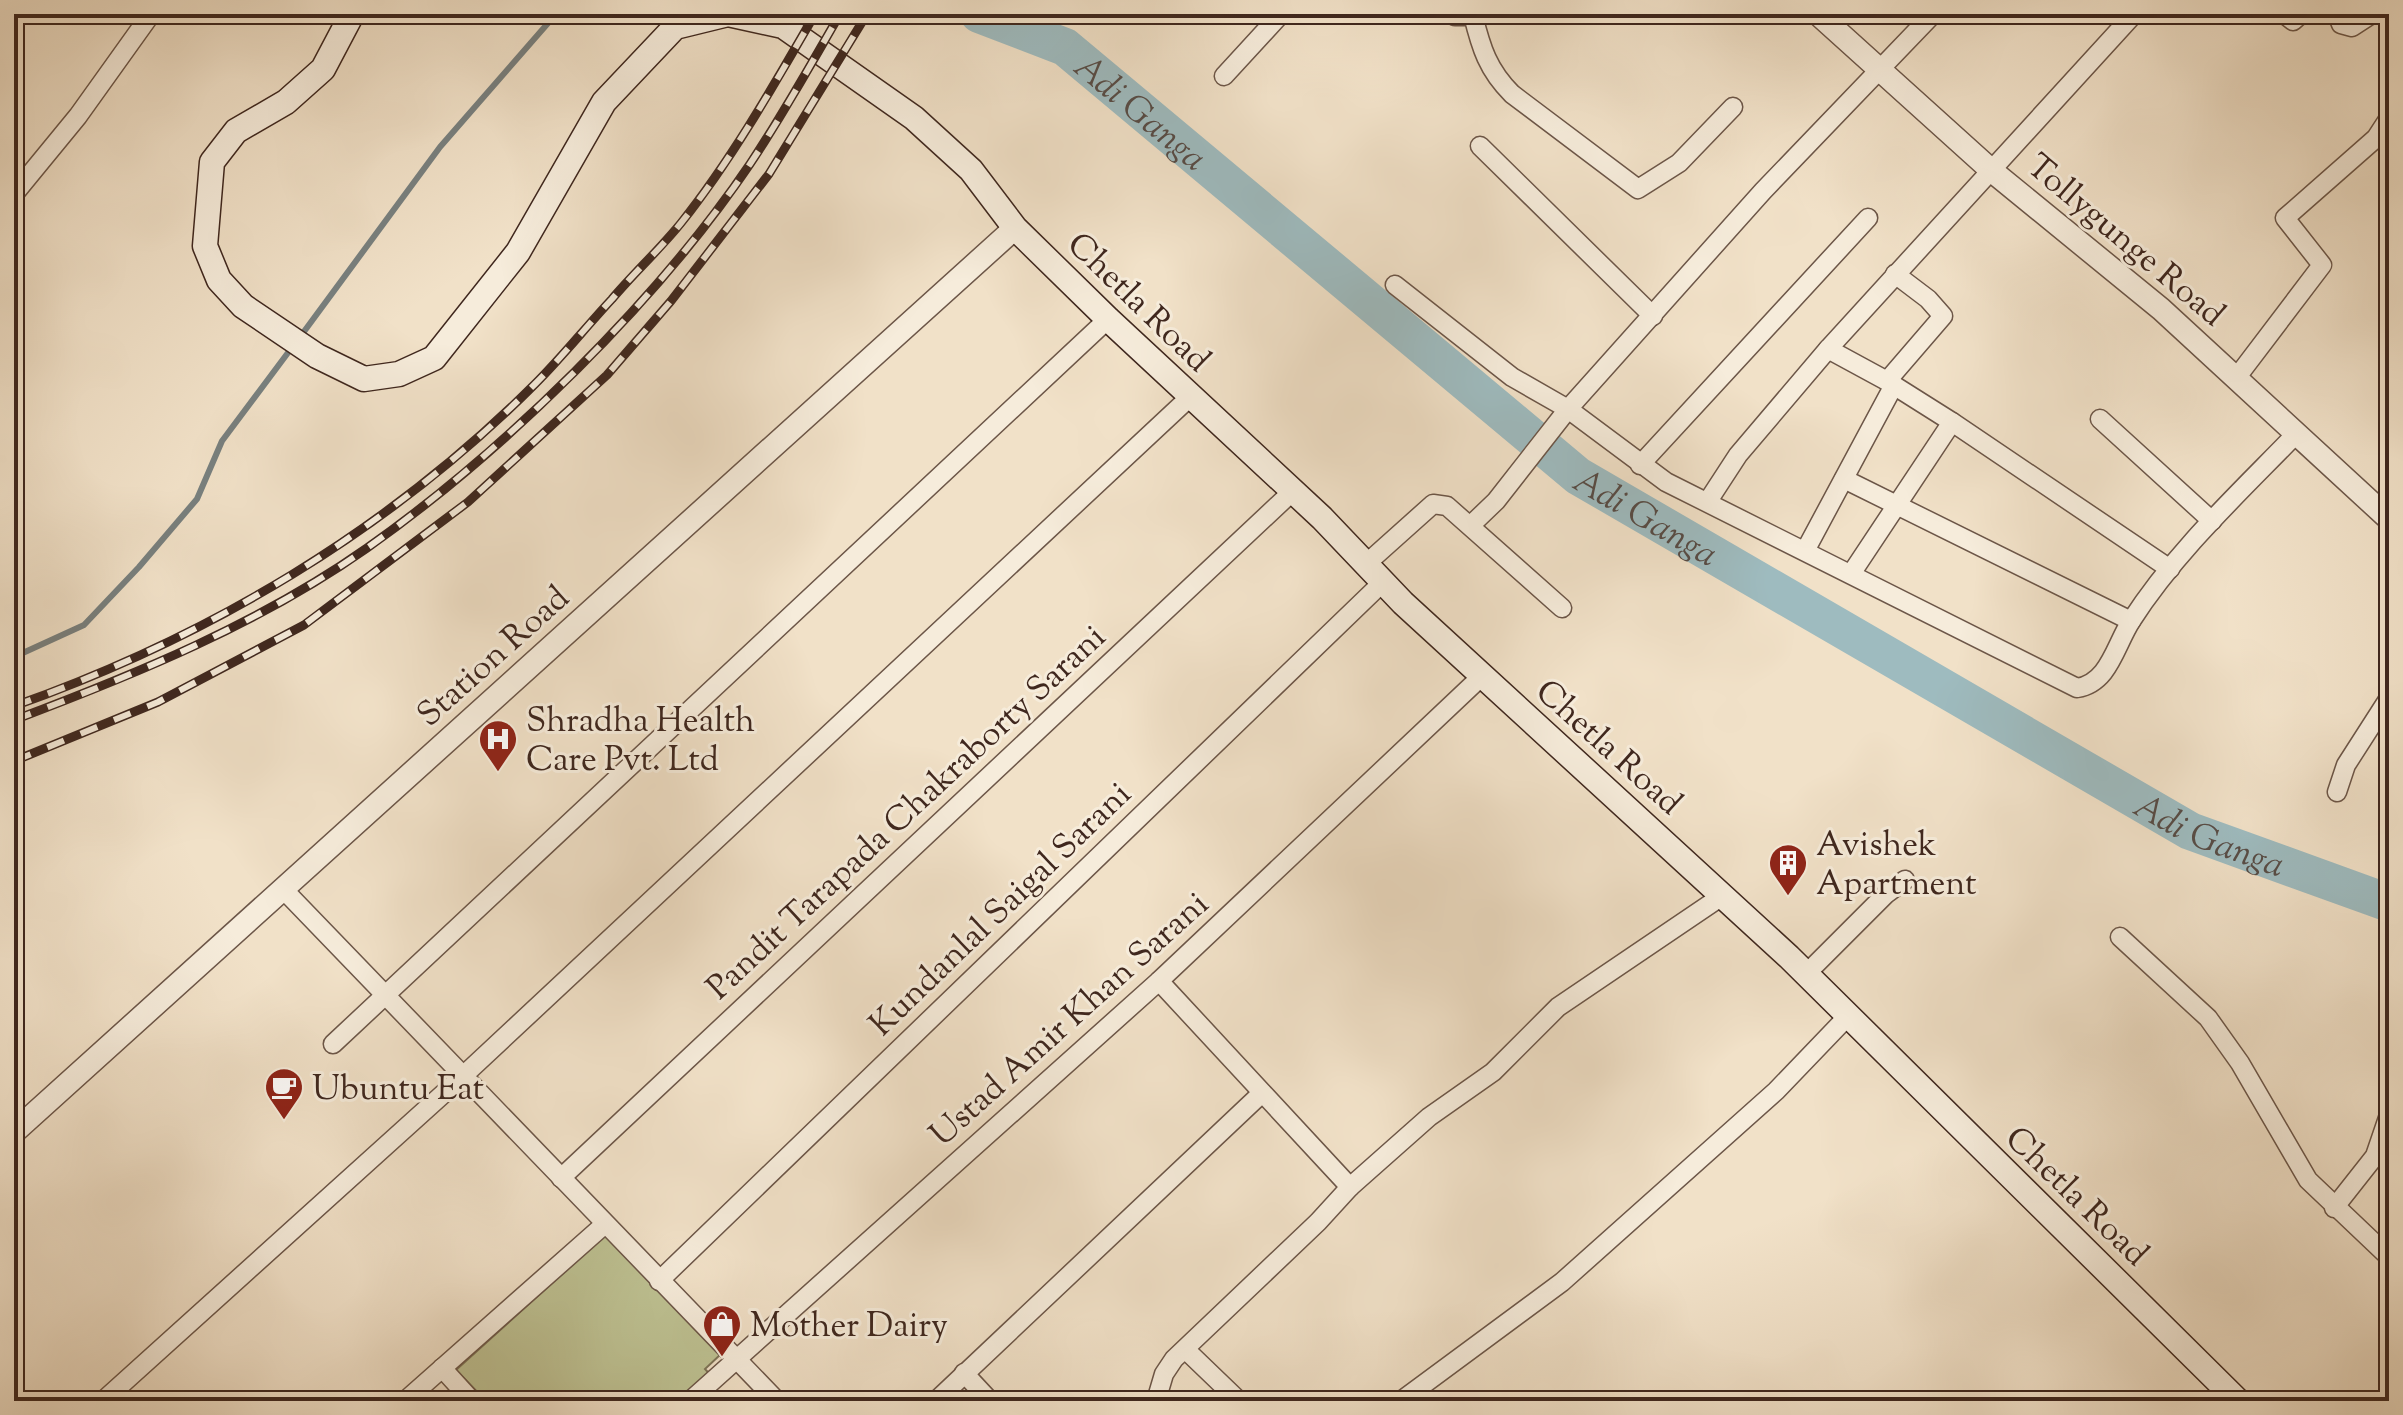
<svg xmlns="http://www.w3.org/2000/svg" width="2403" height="1415" font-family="'Sorts Mill Goudy',serif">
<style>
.green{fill:#bec293;stroke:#7e7458;stroke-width:2}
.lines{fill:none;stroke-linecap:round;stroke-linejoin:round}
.stream{stroke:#78807f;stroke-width:6}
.river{stroke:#9ebbbf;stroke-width:38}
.minor-casing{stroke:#6c5648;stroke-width:21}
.tertiary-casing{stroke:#6c5648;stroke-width:25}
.secondary-casing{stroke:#3f271e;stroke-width:27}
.minor{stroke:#f6ecdb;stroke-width:18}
.tertiary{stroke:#f6ecdb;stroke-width:22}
.secondary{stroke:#f6ecdb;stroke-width:24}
.rail-casing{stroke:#3f271e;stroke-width:9}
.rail{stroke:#f6ecdb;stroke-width:6;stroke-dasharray:18;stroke-linecap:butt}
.labels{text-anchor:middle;stroke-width:6;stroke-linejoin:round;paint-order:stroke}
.street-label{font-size:34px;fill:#3f271e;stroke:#f6ecdb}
.poi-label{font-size:34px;fill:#3f271e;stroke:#f6ecdb;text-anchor:start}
.water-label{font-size:36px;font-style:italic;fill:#574c46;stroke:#f6ecdb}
</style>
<rect width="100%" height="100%" fill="#f1e1c8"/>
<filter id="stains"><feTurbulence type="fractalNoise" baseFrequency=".0025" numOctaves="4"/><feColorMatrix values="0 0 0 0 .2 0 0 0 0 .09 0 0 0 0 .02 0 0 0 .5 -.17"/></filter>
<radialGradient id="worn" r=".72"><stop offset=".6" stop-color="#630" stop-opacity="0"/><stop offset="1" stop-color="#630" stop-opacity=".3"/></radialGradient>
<path class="green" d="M605 1235 721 1354 705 1369 715 1380 693 1401H486L456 1370Z"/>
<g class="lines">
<g class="stream">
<path d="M300 337 440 147 556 14"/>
<path d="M14 657 84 625 139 567 197 499 222 441 293 346"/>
</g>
<path class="river" id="s1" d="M979 14 1065 47 1578 476 2190 831 2389 903"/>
<g class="minor-casing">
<g id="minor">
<path d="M2284 14 2293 21 2301 14"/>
<path d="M2337 14 2341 24 2352 27 2372 14"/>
<path d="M1473 15C1481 48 1488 70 1512 94L1638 189 1679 163 1733 107"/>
<path d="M14 19 18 14"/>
<path d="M1224 76 1281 14"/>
<path d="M1480 146 1653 316"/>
<path d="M14 194 78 116 151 14"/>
<path d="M1395 285 1512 377 1568 409 1666 482 2077 688C2109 683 2115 646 2131 621 2176 551 2239 493 2297 433"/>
<path d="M1828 349 1887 381 1952 422 1851 574"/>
<path d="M2237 377 2322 265 2285 218 2376 138 2389 118"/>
<path d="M1887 381 1943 316 1928 299 1895 274"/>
<path d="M2100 419 2212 521"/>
<path d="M1952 422 2170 569"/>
<path d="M1640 465 1868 218"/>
<path d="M1844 479 2131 621"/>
<path d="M1708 501 1738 455 1828 349 2134 14"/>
<path d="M1471 525 1496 501 1568 409 1763 191 1933 14"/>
<path d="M1805 551 1894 385"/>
<path d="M1366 564 1433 504 1447 506 1562 608"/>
<path d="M2337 792 2346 765 2389 698"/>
<path d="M283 889 777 1401"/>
<path d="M2120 937 2208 1018 2240 1063 2308 1180 2389 1257"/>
<path d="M1806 974 1886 894 1905 880"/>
<path d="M1159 981 1350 1187 1429 1117 1493 1072 1558 1007 1722 896"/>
<path d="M333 1044 1108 319"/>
<path d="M561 1178 1293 491"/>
<path d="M2334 1208 2375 1156 2389 1115"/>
<path d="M659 1281 1383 582"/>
<path d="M1186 1350 1239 1401"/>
<path d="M442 1368 472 1401"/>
<path d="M964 1373 990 1401"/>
<path d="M103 1401 463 1076 1190 397"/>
<path d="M405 1401 605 1224"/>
<path d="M690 1401 1159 981 1483 675"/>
<path d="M936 1401 1262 1093"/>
<path d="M1156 1401 1164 1374 1174 1359 1318 1222 1350 1187"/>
<path d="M1401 1401 1562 1282 1776 1091 1848 1016"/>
</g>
</g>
<g class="tertiary-casing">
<g id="tertiary">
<path d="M1455 14H1476"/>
<path d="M1818 14 1992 171 2161 309 2389 519"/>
<path d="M14 1132 1015 228"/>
</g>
</g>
<g class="secondary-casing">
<path id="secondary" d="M352 14 323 69 286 102 236 131 212 162 205 246 219 280 243 306 317 356 364 379 399 374 434 358 518 252 604 102 675 27 728 14 783 26 914 118 971 170 1015 228 1108 319 1322 518 1403 603 1789 957 2238 1401"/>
</g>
<use href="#minor" class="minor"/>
<use href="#tertiary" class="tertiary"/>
<use href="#secondary" class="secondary"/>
<g class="rail-casing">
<g id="rail">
<path d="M14 706C209 637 388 531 535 384 562 357 586 327 612 299 634 273 660 249 681 223 732 159 774 85 815 14"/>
<path d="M14 720C136 674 259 624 367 548 503 452 656 303 750 164 782 116 811 64 840 14"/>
<path d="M14 761 158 702 304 625 468 502 607 375 671 301 769 174 867 14"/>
</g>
</g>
<use href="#rail" class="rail"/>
</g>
<defs>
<g id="hospital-pin" transform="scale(2)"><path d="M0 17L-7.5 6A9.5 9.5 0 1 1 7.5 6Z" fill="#8f2418" stroke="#f6ecdb"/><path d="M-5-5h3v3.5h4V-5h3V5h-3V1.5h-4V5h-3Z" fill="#fff"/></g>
<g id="building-pin" transform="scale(2)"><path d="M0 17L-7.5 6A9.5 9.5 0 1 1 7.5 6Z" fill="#8f2418" stroke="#f6ecdb"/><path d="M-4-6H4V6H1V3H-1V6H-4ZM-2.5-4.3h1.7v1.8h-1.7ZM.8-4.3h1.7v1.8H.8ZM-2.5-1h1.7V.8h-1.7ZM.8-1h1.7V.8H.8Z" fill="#fff"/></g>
<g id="cafe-pin" transform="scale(2)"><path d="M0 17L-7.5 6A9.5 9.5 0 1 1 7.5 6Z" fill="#8f2418" stroke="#f6ecdb"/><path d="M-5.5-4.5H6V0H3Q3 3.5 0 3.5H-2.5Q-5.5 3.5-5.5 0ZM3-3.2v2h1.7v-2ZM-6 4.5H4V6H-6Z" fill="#fff"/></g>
<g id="shop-pin" transform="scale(2)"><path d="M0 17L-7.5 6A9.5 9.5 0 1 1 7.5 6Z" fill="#8f2418" stroke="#f6ecdb"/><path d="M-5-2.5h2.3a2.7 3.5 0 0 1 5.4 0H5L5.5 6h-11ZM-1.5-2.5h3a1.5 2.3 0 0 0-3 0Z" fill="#fff"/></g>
</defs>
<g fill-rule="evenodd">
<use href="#hospital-pin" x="498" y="739"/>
<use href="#building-pin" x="1788" y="863"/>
<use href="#cafe-pin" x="284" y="1087"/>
<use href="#shop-pin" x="722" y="1324"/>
</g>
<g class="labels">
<g class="street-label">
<text transform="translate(2127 239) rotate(40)" y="12">Tollygunge Road</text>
<text transform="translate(1140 301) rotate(44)" y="12">Chetla Road</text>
<text transform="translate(492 655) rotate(-42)" y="12">Station Road</text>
<text transform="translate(1610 746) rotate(42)" y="12">Chetla Road</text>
<text transform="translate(905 811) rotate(-43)" y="12">Pandit Tarapada Chakraborty Sarani</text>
<text transform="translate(999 908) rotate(-44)" y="12">Kundanlal Saigal Sarani</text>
<text transform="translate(1068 1018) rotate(-42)" y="12">Ustad Amir Khan Sarani</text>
<text transform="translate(2078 1195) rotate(44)" y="12">Chetla Road</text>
</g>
<g class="poi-label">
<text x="526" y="731">Shradha Health<tspan x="526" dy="39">Care Pvt. Ltd</tspan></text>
<text x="1816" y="855">Avishek<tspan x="1816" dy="39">Apartment</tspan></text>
<text x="312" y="1099">Ubuntu Eat</text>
<text x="750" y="1336">Mother Dairy</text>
</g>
<g class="water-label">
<text dy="13" stroke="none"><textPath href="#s1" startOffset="192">Adi Ganga</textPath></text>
<text dy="13" stroke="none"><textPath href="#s1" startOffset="840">Adi Ganga</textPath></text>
<text dy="13" stroke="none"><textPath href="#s1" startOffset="1488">Adi Ganga</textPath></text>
</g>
</g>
<rect width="2403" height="1415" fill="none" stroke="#f1e1c8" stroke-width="48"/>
<rect x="16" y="16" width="2371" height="1383" fill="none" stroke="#3f271e" stroke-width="4"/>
<rect x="24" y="24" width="2355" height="1367" fill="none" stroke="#3f271e" stroke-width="2"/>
<rect width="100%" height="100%" filter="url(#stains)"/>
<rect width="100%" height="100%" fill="url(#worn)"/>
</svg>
